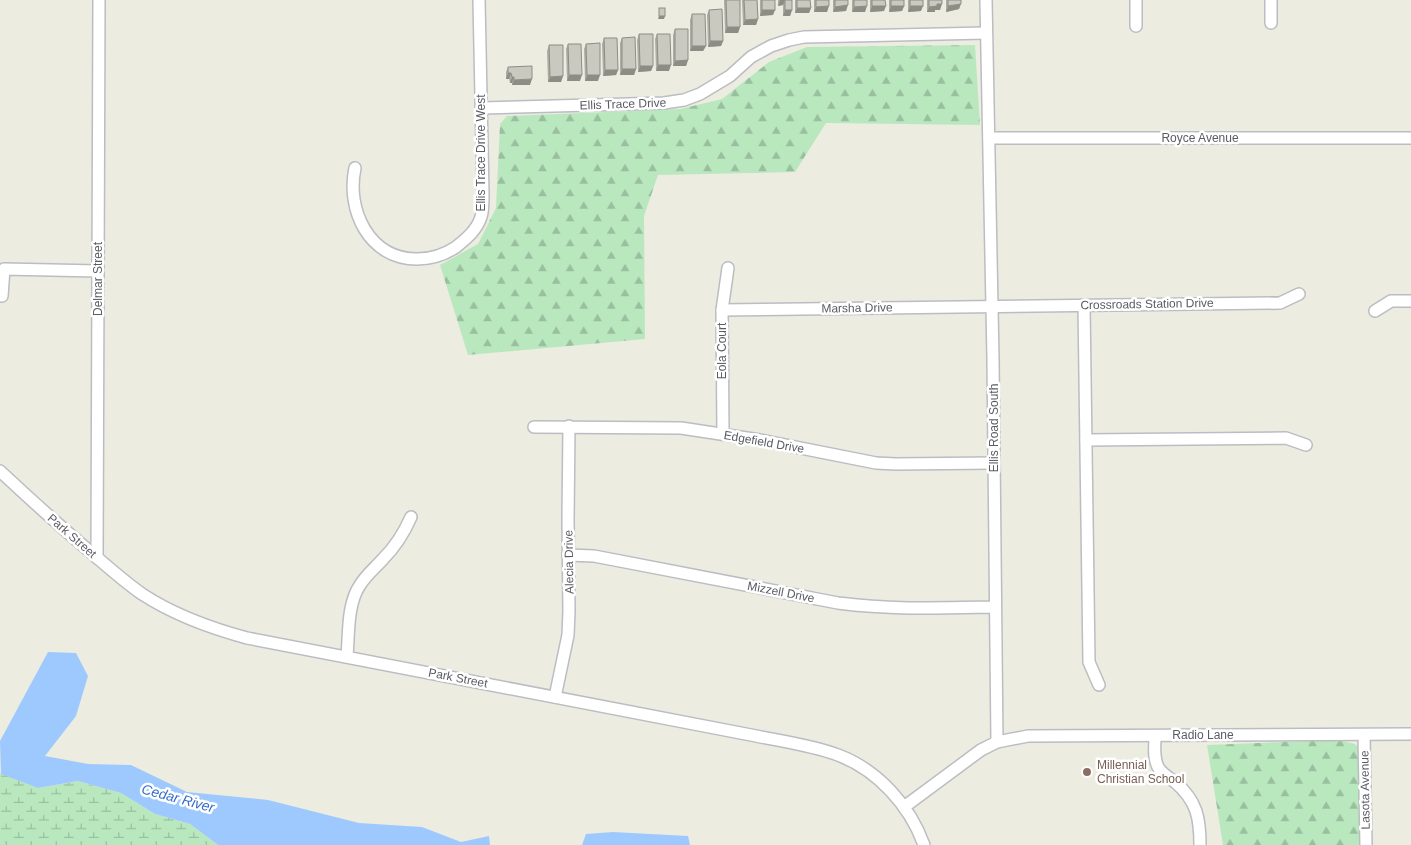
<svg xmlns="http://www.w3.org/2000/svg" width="1411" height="845" font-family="Helvetica,sans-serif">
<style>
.forest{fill:url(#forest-firs)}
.wetland{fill:url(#wetland-marsh)}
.water{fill:#9ec9ff}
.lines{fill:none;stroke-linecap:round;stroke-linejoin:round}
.minor-casing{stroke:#bbbdc3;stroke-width:14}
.minor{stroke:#fff;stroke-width:11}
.wall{fill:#aeada4}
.shaded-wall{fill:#8d8d86}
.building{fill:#cac9bf;stroke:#8d8d86}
.education-dot{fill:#8d6e63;stroke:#fff;stroke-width:2}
.labels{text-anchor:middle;stroke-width:5;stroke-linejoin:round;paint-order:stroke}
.street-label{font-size:12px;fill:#595c63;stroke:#fff}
.education-label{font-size:12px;fill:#785e54;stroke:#fff;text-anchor:start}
.water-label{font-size:14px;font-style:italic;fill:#366ecd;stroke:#fff}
</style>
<defs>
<pattern id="forest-firs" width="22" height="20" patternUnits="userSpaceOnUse" patternTransform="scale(1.25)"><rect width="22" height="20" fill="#b9e8bf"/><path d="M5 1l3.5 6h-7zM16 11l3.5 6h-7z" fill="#99bf9f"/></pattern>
<pattern id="wetland-marsh" width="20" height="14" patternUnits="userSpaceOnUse" patternTransform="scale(1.25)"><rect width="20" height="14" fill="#b9e8bf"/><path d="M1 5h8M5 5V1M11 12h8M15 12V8" fill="none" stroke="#99bf9f"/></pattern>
</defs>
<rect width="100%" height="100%" fill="#edece0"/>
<g class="forest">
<path d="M975 45 980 125 826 123 795 172 658 175 644 216 645 339 468 355 440 265 478 244 496 208 500 124 507 116 680 109 722 99 769 62 807 47Z"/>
<path d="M1337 740 1355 744 1360 750 1361 845H1223L1207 745Z"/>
</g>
<path class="wetland" d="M0 773 38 788 78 781 121 793 155 814 190 824 218 845H0Z"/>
<g class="water">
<path d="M48 652 76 653 88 676 76 716 45 756 88 764 131 765 187 792 268 800 359 823 422 827 461 842 489 836 490 845H218L190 824 155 814 121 793 78 781 38 788 1 774 0 741Z"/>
<path d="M613 832 688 836 690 845H582L586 834Z"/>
</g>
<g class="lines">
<g class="minor-casing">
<g id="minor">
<path d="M986 0 993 359 997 742"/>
<path d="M1136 0V26"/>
<path d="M1271 0V23"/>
<path d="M482 108 664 103 684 100 700 94 730 76 751 57 771 46 789 40 804 37 986 33"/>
<path d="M989 138H1411"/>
<path d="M355 168C346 210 369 259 417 259 431 259 444 255 456 247 466 239 477 230 481 217 483 211 483 202 483 195L479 0"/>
<path d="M2 296 4 269 98 271"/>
<path d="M1084 305 1089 662 1099 685"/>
<path d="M722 310 1280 303 1299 294"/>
<path d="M1375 311 1391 301H1411"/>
<path d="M534 427 681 428 760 440 876 463 896 464 994 463"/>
<path d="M723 434 722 310 728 268"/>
<path d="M1086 440 1286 438 1306 445"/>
<path d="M0 471C31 500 62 528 94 555 109 568 125 582 142 594 174 615 210 628 247 638L751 735C780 741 811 745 838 755 878 770 910 806 924 845"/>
<path d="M568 555 594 556 838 603C892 610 941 608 995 607"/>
<path d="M97 558 99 0"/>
<path d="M347 656C349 634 347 604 360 585 366 575 375 568 383 559 395 547 404 533 411 517"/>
<path d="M555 697 568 635 569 611 568 520 569 426"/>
<path d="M1364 735 1366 845"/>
<path d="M1155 736C1155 746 1153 757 1158 767 1161 773 1169 778 1175 782 1197 801 1200 818 1200 845"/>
<path d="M904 807 981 750 997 742 1028 736 1411 734"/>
</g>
</g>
<use href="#minor" class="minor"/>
</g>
<g class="wall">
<path d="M724 0H740V27L738 33H725Z"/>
<path d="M742 0H757L758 19 756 25H743Z"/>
<path d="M760 0H775L773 15 760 16Z"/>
<path d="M778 0H792V10L790 16H783V5L778 6Z"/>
<path d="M795 0H810L811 8 809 13H795Z"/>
<path d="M814 0H829L827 12H814Z"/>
<path d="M833 0H848L846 11 833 12Z"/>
<path d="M852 0H867L865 12H852Z"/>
<path d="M870 0H885L884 11 870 12Z"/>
<path d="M889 0H904V6L902 11 889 12Z"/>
<path d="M908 0H923L921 11 908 12Z"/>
<path d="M927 0H942L940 10H935V12H927Z"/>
<path d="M946 0H961L959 9 946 12Z"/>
<path d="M709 10 723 41 721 46 708 47 707 15Z"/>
<path d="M692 14 706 46 703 51H690V20Z"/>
<path d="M675 29 688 60 686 66H673V35Z"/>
<path d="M639 34 653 66 651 71 638 72 637 40Z"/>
<path d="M657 34 669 71H656L655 39Z"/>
<path d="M604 38 618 70 616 75 603 76 602 44Z"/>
<path d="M622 38 636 69 634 75H620V43Z"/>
<path d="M568 44 580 81H567L566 49Z"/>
<path d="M586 44 598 81H585L584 49Z"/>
<path d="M549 45 563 76 561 82H548L547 51Z"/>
<path d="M508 67 530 85H512V83H510L509 79H506V72Z"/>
</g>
<g class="shaded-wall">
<path d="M780 0H785L783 5 778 6Z"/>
<path d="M937 4H942L940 10H935V12H927L929 7Z"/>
<path d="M961 4 959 9 946 12 948 6Z"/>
<path d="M848 5 846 11 833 12 835 7Z"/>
<path d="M829 6 827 12H814L816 7Z"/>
<path d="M867 6 865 12H852L854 7Z"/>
<path d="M872 6H886L884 11 870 12Z"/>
<path d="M891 6H904L902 11 889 12Z"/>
<path d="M910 6H923L921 11 908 12Z"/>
<path d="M797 8H811L809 13H795Z"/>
<path d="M762 10H775L773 15 760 16Z"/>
<path d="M785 10H792L790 16H783Z"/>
<path d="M659 16H665L664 19H658Z"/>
<path d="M758 19 756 25H743L745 20Z"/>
<path d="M727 27H740L738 33H725Z"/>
<path d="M710 41H723L721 46 708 47Z"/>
<path d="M692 46H706L703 51H690Z"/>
<path d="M688 60 686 66H673L675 61Z"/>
<path d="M658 65H671L669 71H656Z"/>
<path d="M640 66H653L651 71 638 72Z"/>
<path d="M622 69H636L634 75H620Z"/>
<path d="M605 70H618L616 75 603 76Z"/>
<path d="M508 73H511L509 79H506Z"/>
<path d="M569 75H582L580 81H567Z"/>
<path d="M587 75H600L598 81H585Z"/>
<path d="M563 76 561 82H548L550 77Z"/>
<path d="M512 77H514L512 83H510Z"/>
<path d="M532 79 530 85H512L514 80Z"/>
</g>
<g class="building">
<path d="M726 0H740V27H727Z"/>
<path d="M744 0H757L758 19 745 20Z"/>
<rect x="762" y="0" width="13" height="10"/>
<rect x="785" y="0" width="7" height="10"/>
<path d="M797 0H810L811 8H797Z"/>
<path d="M816 0H829V6L816 7Z"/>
<path d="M835 0H848V5L835 7Z"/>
<path d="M854 0H867V6L854 7Z"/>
<path d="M872 0H885L886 6H872Z"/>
<rect x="891" y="0" width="13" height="6"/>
<rect x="910" y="0" width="13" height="6"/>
<path d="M929 0H942V4H937V6L929 7Z"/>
<path d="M948 0H961V4L948 6Z"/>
<rect x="659" y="8" width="6" height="8"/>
<path d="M722 9 723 41H710L709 10Z"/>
<path d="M692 14H705L706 46H692Z"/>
<path d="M675 29H688V60L675 61Z"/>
<path d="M639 34H653V66H640Z"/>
<path d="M657 34H670L671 65H658Z"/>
<path d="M635 37 636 69H622V38Z"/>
<path d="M604 38H617L618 70H605Z"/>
<path d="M600 43V75H587L586 44Z"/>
<path d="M568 44H581L582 75H569Z"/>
<path d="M549 45H563V76L550 77Z"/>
<path d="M532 66V79L514 80V77H512L511 73H508V67Z"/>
</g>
<circle class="education-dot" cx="1087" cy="772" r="5"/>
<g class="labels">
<g class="street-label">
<text transform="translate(623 104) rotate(-2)" y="4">Ellis Trace Drive</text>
<text x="1200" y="142">Royce Avenue</text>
<text transform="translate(481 153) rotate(-90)" y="4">Ellis Trace Drive West</text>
<text transform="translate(98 279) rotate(-90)" y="4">Delmar Street</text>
<text transform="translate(1147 304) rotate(-1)" y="4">Crossroads Station Drive</text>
<text transform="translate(857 308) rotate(-1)" y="4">Marsha Drive</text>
<text transform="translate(722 351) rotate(-90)" y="4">Eola Court</text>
<text transform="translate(994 428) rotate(-90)" y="4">Ellis Road South</text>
<text transform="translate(764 442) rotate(10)" y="4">Edgefield Drive</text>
<text transform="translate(72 536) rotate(41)" y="4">Park Street</text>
<text transform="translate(569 562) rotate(-91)" y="4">Alecia Drive</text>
<text transform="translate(781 592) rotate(11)" y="4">Mizzell Drive</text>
<text transform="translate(458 678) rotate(11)" y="4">Park Street</text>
<text x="1203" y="739">Radio Lane</text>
<text transform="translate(1365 790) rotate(-91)" y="4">Lasota Avenue</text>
</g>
<g class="education-label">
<text x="1097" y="769">Millennial<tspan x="1097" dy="14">Christian School</tspan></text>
</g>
<g class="water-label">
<text transform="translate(178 798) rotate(15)" y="5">Cedar River</text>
</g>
</g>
</svg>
